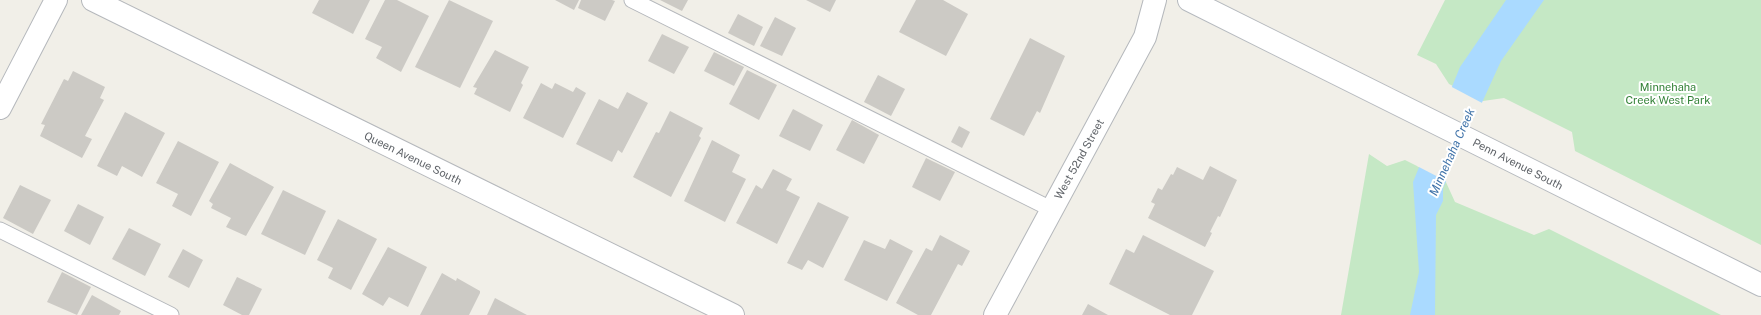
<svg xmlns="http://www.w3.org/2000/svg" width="1761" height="315" font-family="'Public Sans',sans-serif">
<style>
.green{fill:#c5e8c5}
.water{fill:#aadaff}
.pier{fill:#f1efe8}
.building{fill:#cccac5}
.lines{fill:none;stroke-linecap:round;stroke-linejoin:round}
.service-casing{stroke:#b5b8bc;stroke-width:17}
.minor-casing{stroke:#b5b8bc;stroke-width:24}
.secondary-casing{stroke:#b6babf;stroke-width:24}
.service{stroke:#fff;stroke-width:15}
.minor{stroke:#fff;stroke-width:22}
.secondary{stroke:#fff;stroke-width:22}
.labels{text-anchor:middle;stroke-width:4;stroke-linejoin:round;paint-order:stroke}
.park-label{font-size:11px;fill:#348238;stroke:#fff}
.street-label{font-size:11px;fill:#5f6368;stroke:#fff}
.water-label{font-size:12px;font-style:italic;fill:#4174aa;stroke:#fff}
</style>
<rect width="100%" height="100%" fill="#f1efe8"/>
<g class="green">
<path d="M1445 0H1761V245L1575 151 1572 132 1504 98 1483 101 1449 84 1436 64 1417 55Z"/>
<path d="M1369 154 1387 166 1405 160 1445 180 1455 202 1534 235 1549 229 1721 315H1341Z"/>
</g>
<path class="water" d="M1506 0H1544L1501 61 1443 188V201L1436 215 1435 315H1410L1419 272 1413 182 1460 67Z"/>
<path class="pier" d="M1450 86 1484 104 1448 182 1417 166Z"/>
<g class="building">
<path d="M319 0H370L353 34 312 13Z"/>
<path d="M385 0H397L429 16 401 72 376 58 382 47 365 39Z"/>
<path d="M449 0 493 21 460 88 415 67Z"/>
<path d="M555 0H579L574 10Z"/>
<path d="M581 0H612L615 1 605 21 578 8Z"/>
<path d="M660 0H688L682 11Z"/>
<path d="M806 0H836L830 12Z"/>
<path d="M916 0H943L968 14 946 56 899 32Z"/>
<path d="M738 14 763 27 754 46 728 33Z"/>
<path d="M775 17 796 28 782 56 760 46Z"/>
<path d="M662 34 689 47 674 74 648 61Z"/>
<path d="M1030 38 1065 56 1040 113 1037 111 1024 136 990 119Z"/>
<path d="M495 50 529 67 521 83 523 85 510 112 474 94 477 88 473 87Z"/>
<path d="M714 52 744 67 734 86 704 71Z"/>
<path d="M747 70 777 85 759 120 729 104Z"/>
<path d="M73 71 105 87 100 98 104 100 85 136 92 139 82 158 40 136 45 125 41 124 64 79 68 81Z"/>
<path d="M878 75 905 89 891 116 864 102Z"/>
<path d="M541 83 552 89 555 83 573 92 576 87 586 93 563 138 523 118Z"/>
<path d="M627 92 648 103 622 153 618 150 612 162 576 144 599 99 618 109Z"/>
<path d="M793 109 823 125 810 151 779 136Z"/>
<path d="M670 111 703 128 699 136 701 138 671 197 633 177 656 132 659 133Z"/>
<path d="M125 112 165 133 142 177 122 166 117 176 97 166Z"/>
<path d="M852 120 879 135 864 164 836 150Z"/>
<path d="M959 126 970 132 962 148 951 142Z"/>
<path d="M712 140 740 155 732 172 746 179 725 222 684 201Z"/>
<path d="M178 141 219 162 191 216 172 206 178 194 156 183Z"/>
<path d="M926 158 955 172 940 201 912 187Z"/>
<path d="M230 163 274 187 246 236 226 227 231 218 211 208 213 204 209 201Z"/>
<path d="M1210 166 1237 180 1220 217 1218 216 1210 232 1212 233 1205 247 1148 218 1155 204 1151 202 1158 188 1162 190 1171 174 1173 175 1177 167 1203 180Z"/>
<path d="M773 169 792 179 786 190 800 197 777 244 736 223 756 185 762 189Z"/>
<path d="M20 185 51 200 33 234 3 218Z"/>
<path d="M283 190 326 211 305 255 261 234Z"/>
<path d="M818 202 849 217 823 268 808 260 802 270 787 263Z"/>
<path d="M78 204 104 217 90 245 64 231Z"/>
<path d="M338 219 377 239 351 290 328 278 333 268 317 260Z"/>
<path d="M129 228 161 244 145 276 112 259Z"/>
<path d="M940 235 970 251 962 266 958 264 931 315H918L896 303 926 248 932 251Z"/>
<path d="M1143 235 1214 271 1192 315H1170L1109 284 1126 249 1134 253Z"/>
<path d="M890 239 913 251 887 301 844 280 864 240 885 249Z"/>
<path d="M388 247 427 267 408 307 389 297 383 306 362 294Z"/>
<path d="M183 249 203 260 189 288 168 277Z"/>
<path d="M62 272 91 287 77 315 47 302Z"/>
<path d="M442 273 456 281 457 278 480 291V293L469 315H420Z"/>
<path d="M237 277 262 289 249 315H242L223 305Z"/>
<path d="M92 295 121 311 119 315H81Z"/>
<path d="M495 298 527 315H487Z"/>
<path d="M1088 304 1108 315H1082Z"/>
</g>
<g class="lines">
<g class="service-casing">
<g id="service">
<path d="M632 0 1051 209"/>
<path d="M0 230 171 315"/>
</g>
</g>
<g class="minor-casing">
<g id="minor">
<path d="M93 0 733 315"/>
<path d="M0 108 56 0"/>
<path d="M995 315 1145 37 1155 0"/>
</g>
</g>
<g class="secondary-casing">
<path id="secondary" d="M1189 0 1761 285"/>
</g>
<use href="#service" class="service"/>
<use href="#minor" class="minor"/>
<use href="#secondary" class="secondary"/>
</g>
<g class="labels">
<g class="park-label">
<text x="1668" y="91">Minnehaha<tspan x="1668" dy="13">Creek West Park</tspan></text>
</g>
<g class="street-label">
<text transform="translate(413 158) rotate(26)" y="4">Queen Avenue South</text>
<text transform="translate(1079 159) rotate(-61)" y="4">West 52nd Street</text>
<text transform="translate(1518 164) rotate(27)" y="4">Penn Avenue South</text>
</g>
<g class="water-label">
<text transform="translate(1452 152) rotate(-66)" y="4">Minnehaha Creek</text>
</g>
</g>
</svg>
